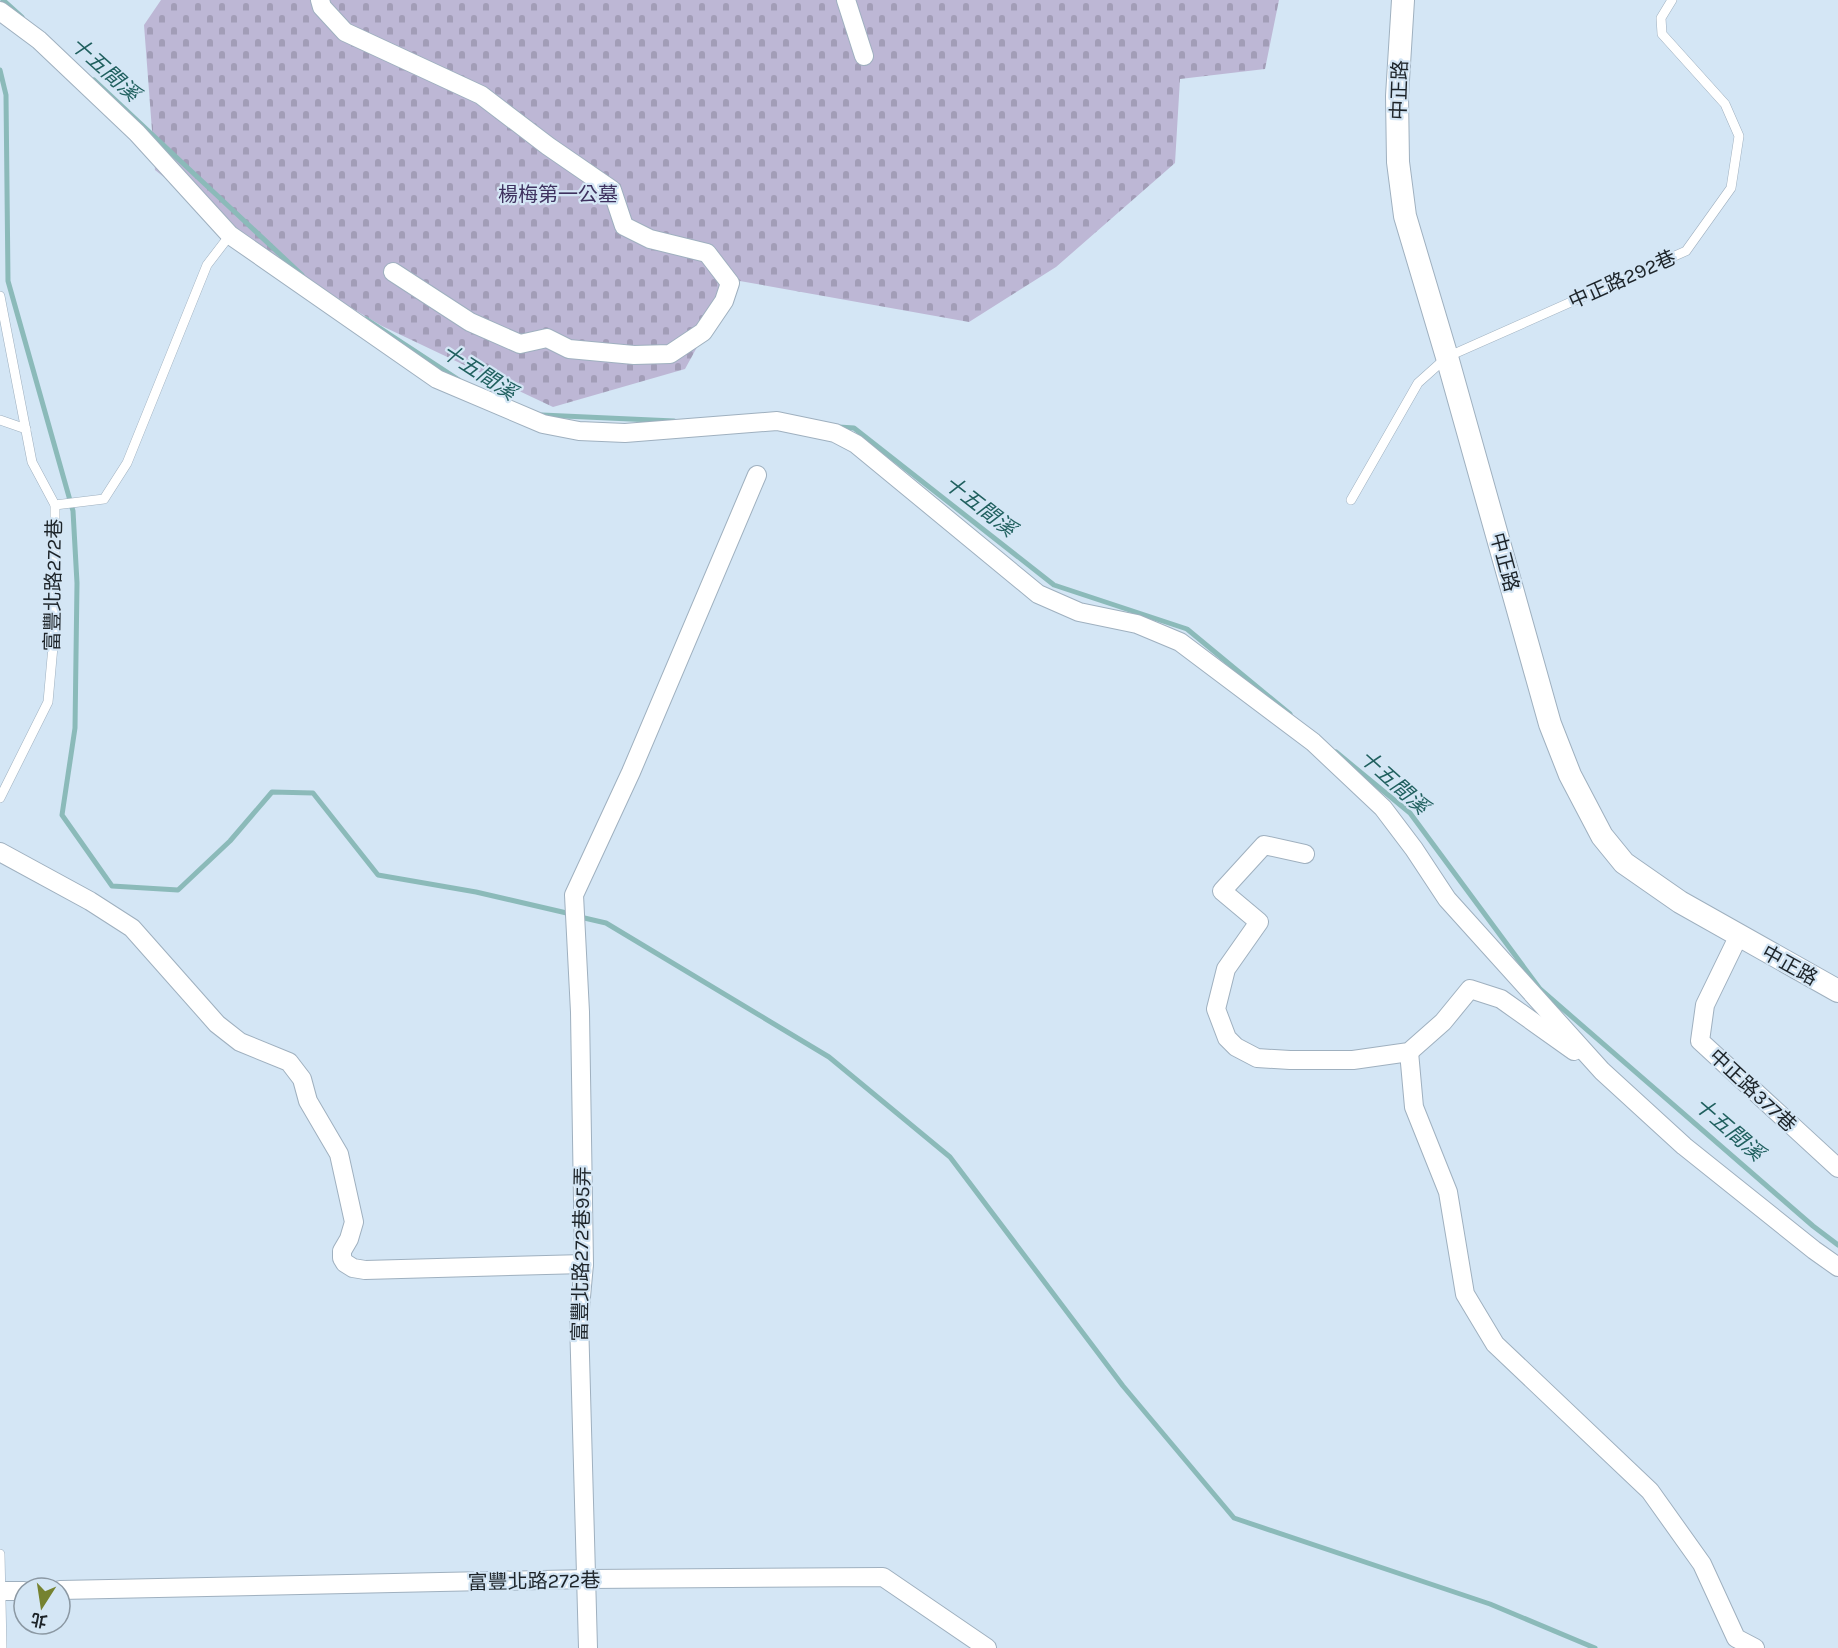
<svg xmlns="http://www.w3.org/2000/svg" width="1838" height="1648" font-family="Karla,'Noto Sans TC',sans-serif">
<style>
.cemetery{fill:url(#cemetery-stones)}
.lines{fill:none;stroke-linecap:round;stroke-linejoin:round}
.stream{stroke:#8bbab9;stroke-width:5}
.service-casing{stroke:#9fb0bf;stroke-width:10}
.minor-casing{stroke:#9fb0bf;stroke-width:20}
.tertiary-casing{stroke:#9fb0bf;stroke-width:24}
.service{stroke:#fff;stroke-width:9}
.minor{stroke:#fff;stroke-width:18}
.tertiary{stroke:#fff;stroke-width:22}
.labels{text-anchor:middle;stroke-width:4.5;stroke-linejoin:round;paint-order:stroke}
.street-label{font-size:20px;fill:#1d2429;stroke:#d4e6f5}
.park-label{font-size:20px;fill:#3e315f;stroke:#d4e6f5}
.water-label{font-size:21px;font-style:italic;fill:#20605f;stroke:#d4e6f5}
</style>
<defs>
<pattern id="cemetery-stones" width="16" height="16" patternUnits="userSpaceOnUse" patternTransform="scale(1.5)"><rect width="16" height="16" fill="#bdb7d5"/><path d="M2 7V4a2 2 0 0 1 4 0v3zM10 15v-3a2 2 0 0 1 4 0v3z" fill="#a29db7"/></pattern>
</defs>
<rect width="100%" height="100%" fill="#d4e6f5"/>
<path class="cemetery" d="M161 0H1279L1265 69 1180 79 1175 163 1056 267 969 322 734 280 685 369 553 407 382 326 264 256 155 170 144 25Z"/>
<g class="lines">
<g class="stream">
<path d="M3 0 22 17"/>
<path d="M0 70 6 95 8 281 73 511 77 583 75 728 62 815 112 886 178 890 230 841 272 792 313 793 378 875 476 892 571 914"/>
<path d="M94 80 302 275"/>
<path d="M366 319 459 380"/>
<path d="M542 415 674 421"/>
<path d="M839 427 854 428 1054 585 1187 629 1290 714"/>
<path d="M1336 752 1410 813 1540 989 1813 1226 1838 1245"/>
<path d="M580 917 606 923 829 1057 950 1157 1123 1386 1234 1518 1490 1604 1595 1648"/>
</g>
<g class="service-casing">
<g id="service">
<path d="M0 296 32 462 55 505V624L48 702 0 798"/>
<path d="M0 420 26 429"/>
<path d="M1351 500 1418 383 1447 357 1686 251 1731 188 1739 136 1725 104 1662 34 1661 18 1672 0"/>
<path d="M55 505 104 499 127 463 207 265 230 235"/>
<path d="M0 1554 2 1648"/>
</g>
</g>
<g class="minor-casing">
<g id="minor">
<path d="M320 0 322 7 345 32 481 95 548 146 612 190 624 226 650 239 707 253 730 283 724 301 703 332 670 354 634 355 569 349 547 338 520 344 470 322 393 272"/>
<path d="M846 0 864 56"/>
<path d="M0 11 39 40 137 133 230 235 437 379 543 424 579 431 625 433 777 421 835 433 856 444 1038 594 1079 612 1137 624 1180 642 1313 742 1383 808 1414 849 1447 899 1602 1071 1684 1146 1814 1250 1838 1267"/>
<path d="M0 852 90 901 132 928 217 1024 240 1042 289 1062 302 1079 308 1101 339 1154 354 1222 349 1239 342 1251V1258L345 1263 353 1268 365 1270 584 1264"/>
<path d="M1305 854 1264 845 1222 891 1259 922 1226 969 1216 1009 1227 1038 1236 1047 1257 1058 1290 1060H1353L1409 1052 1443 1022 1470 989 1501 999 1574 1051"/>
<path d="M1739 935 1705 1005 1700 1041 1838 1168"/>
<path d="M1409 1052 1414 1107 1448 1192 1465 1294 1495 1344 1650 1491 1702 1564 1736 1638 1755 1648"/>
<path d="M60 1590 587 1579 883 1577 987 1648"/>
<path d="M1 1591H24"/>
<path d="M588 1648 579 1319 584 1264 580 1012 574 895 631 772 757 475"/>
</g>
</g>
<g class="tertiary-casing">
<path id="tertiary" d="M1403 0 1397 96 1398 162 1405 216 1447 357 1550 724 1570 775 1602 836 1624 863 1680 902 1838 991"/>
</g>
<use href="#service" class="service"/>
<use href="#minor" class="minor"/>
<use href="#tertiary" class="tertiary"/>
</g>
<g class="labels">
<g class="street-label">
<text transform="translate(1399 90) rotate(-88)" y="7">中正路</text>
<text transform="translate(1622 279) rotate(-24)" y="7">中正路292巷</text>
<text transform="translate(1505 562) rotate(75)" y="7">中正路</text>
<text transform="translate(53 585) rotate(-89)" y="7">富豐北路272巷</text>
<text transform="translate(1790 965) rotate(29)" y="7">中正路</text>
<text transform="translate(1753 1090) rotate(43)" y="7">中正路377巷</text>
<text transform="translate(581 1254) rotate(-89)" y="7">富豐北路272巷95弄</text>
<text transform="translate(534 1581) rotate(-1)" y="7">富豐北路272巷</text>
</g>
<g class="park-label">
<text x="558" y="201">楊梅第一公墓</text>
</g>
<g class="water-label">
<text transform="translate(105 69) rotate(42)" y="7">十五間溪</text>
<text transform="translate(479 372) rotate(33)" y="7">十五間溪</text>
<text transform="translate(980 506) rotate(38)" y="7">十五間溪</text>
<text transform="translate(1394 782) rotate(42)" y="7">十五間溪</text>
<text transform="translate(1729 1129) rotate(41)" y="7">十五間溪</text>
</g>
</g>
<g transform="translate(42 1606) rotate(192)"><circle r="28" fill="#d4e6f5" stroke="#8b98a3" stroke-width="1.5"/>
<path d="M0-4.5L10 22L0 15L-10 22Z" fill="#758230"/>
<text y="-9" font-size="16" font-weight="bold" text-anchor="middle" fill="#1d2429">北</text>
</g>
</svg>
